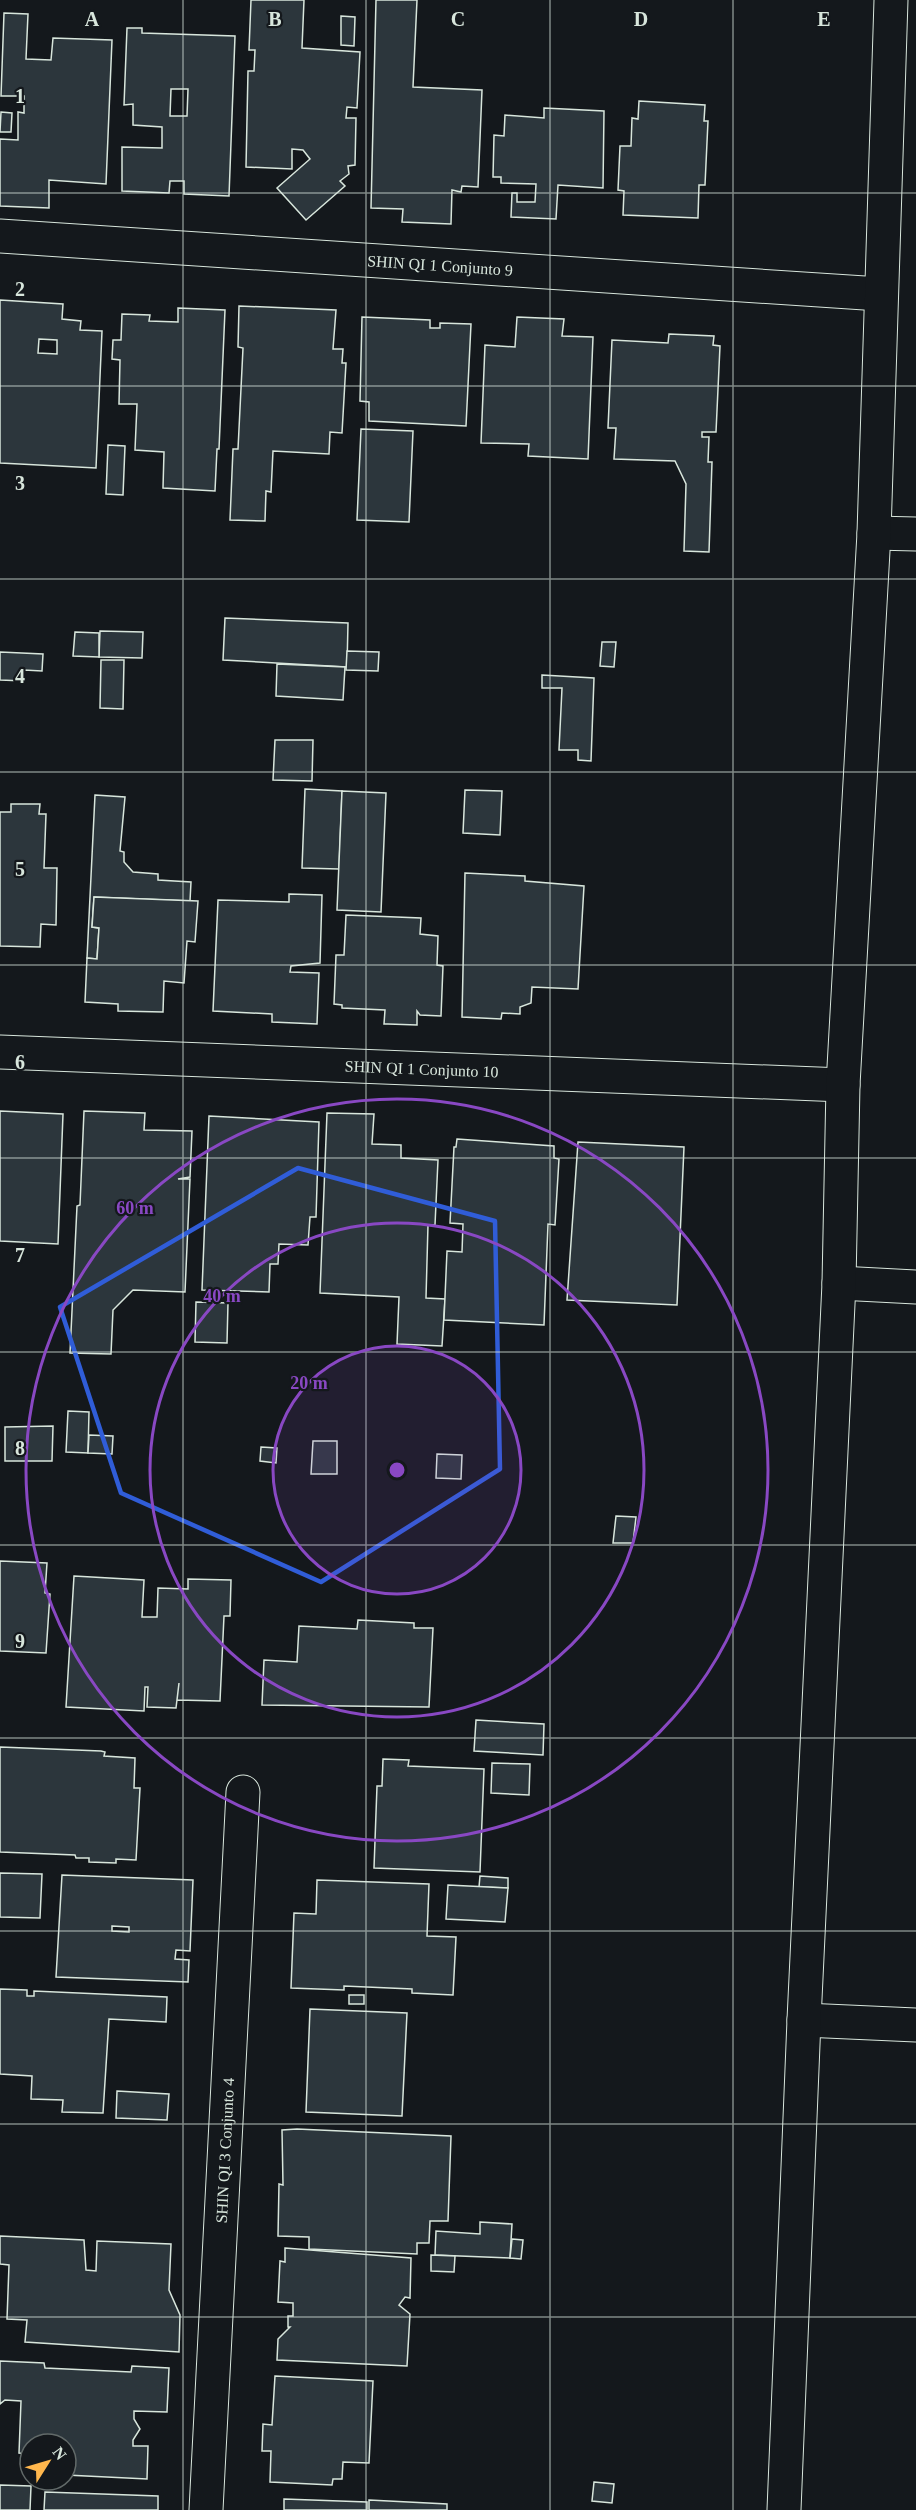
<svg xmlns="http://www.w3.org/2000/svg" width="916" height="2510" font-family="'Times New Roman',serif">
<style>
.building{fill:#2c363c;stroke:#d8e6dc;stroke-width:1.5;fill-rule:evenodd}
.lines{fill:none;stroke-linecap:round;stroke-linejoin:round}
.street-casing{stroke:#d8e6dc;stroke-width:35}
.secondary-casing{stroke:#d8e6dc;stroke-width:35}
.street{stroke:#14181c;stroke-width:33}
.secondary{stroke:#14181c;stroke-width:33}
.marked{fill:none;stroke:#305dd8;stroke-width:4.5;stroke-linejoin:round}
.grid{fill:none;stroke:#d8e6dc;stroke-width:1.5;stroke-opacity:0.55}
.ring{fill:none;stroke:#8948c3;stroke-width:3}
.labels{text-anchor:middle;stroke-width:4.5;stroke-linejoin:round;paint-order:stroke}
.street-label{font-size:16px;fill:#d8e6dc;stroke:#14181c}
.grid-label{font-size:20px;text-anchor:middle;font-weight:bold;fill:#d8e6dc;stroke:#14181c;stroke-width:4.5;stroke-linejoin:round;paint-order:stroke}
.centre{fill:#8948c3;stroke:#14181c;stroke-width:3}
.ring-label{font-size:18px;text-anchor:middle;font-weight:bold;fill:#8948c3;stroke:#14181c;stroke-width:4.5;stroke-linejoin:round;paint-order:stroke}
</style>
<rect width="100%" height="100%" fill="#14181c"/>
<g class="building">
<path d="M251 0H304L302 48 360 52 357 108 347 107 346 118H356L355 165 348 166 349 174 340 181 345 186 306 220 277 188 310 159 303 150 292 149V169L246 167 248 71H254L255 50H249Z"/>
<path d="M376 0H417L413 87 482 90 478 187 462 186 461 192 452 190 451 224 402 222 403 209 371 208Z"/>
<path d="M4 13 28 14 26 59 51 60 53 38 112 40 106 184 49 180V208L0 206V139L18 140V112L24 113V96H1Z"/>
<path d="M341 16 355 17 354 46 341 45Z"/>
<path d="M127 28H142V33L235 36 229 196 184 194V181H170L169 193 122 191V147L162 148V127L133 125V104L124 105ZM171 89H188L187 116H170Z"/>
<path d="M639 101 705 105 704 121H708L705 185H699L698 218 623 215 624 191 618 190 620 146H631L632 118 638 119Z"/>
<path d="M544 108 604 111 603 188 558 185 556 219 511 217 512 193H517V202H535L536 184 501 183V177H493L494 135 504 136 505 115 544 118Z"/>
<path d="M1 112 12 113 11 132H0Z"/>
<path d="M0 300 63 304 62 319 81 321 80 330 102 331 96 468 0 463ZM39 339 57 340V354L38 353Z"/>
<path d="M239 306 336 310 333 349H343L342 363H346L342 433 330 432 329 454 273 451 271 492 266 491 265 521 230 520 233 449H238L243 348 238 347Z"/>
<path d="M178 308 225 310 219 449H217L215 491 163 488 164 452 135 450 137 404H119L120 360 112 359 113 340H121L122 314 150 315 149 321 178 322Z"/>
<path d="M362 317 430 320V328H440V323L471 324 466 426 369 421V402L360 401Z"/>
<path d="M517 317 564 319 562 336 593 337 588 459 528 456 529 444 481 443 485 345 515 347Z"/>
<path d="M669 334 714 336 713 345 720 346 716 432H702V437H709L708 462H712L709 552 684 551 686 484 675 461 614 459 616 428H608L612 340 668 343Z"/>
<path d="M361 429 413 431 409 522 357 520Z"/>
<path d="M108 445 125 446 123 495 106 494Z"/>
<path d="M225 618 348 623 347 667 223 660Z"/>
<path d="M100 631 143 632 142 658 99 657Z"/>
<path d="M75 632 99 633V657L73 656Z"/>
<path d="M602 642H616L614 667 600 666Z"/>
<path d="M347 651 379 652 378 671 346 670Z"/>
<path d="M0 652 43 654 42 671 24 670V681L0 680Z"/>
<path d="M101 660H124L123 709 100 708Z"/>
<path d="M277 664 345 667 343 700 276 696Z"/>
<path d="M542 675 594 678 591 761 578 760V750H559L562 688H542Z"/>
<path d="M275 740H313L312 781 273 780Z"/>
<path d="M305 789 342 791 339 869 302 868Z"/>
<path d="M465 790 502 791 500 835 463 833Z"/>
<path d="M342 791 386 793 381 912 337 910Z"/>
<path d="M95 795 125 797 120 851 124 852V862L133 872 158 874V880L191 882 190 901 94 897 92 927 99 928 97 959 87 958Z"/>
<path d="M11 804H40L39 814H46L44 868H57L56 925 41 924 40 947 0 946V812H11Z"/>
<path d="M465 873 525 876V881L584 886 578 989 532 987 531 1003 520 1007V1014L502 1013 501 1019 462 1017Z"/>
<path d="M289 894 322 895 320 963 291 966 290 972 319 973 317 1024 272 1022V1014L213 1011 218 900 289 902Z"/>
<path d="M94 897 198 901 195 942 187 941 184 983 164 981 163 1012 118 1011V1004L85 1002 87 958 97 959 99 928 92 927Z"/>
<path d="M346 915 421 918 420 934 438 936 437 965 443 966 441 1016 420 1015 417 1011V1025L388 1024H384L385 1010 342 1008V1005L334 1004 336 955H344Z"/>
<path d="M0 1111 63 1114 58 1244 0 1241Z"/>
<path d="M84 1111 145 1113 144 1130 192 1131 190 1177 178 1179H190L185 1292 133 1290 113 1310 111 1354 70 1353 77 1206 80 1205Z"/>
<path d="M327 1113 374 1114 372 1144 401 1145V1158L438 1160 435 1225H428L426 1298 445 1299 442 1346 397 1344 399 1297 320 1293Z"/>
<path d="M209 1116 319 1122 316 1217H310L308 1245 279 1244 278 1264H270L269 1292 202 1290Z"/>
<path d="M457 1139 554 1146V1158L559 1159 555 1225 548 1224 544 1325 444 1320 447 1251 462 1252 463 1224 450 1223 454 1147H456Z"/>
<path d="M578 1142 684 1147 677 1305 567 1300Z"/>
<path d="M196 1302 228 1303 227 1343 195 1342Z"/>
<path d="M68 1411 89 1412 88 1453 66 1452Z"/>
<path d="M53 1426 52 1461H5V1427Z"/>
<path d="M89 1435 113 1436 112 1454 88 1453Z"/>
<path d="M313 1441H337V1474H311Z"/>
<path d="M261 1447 277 1448 276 1463 260 1461Z"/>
<path d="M437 1454 462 1455 461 1479 436 1478Z"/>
<path d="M616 1516 636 1517 633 1543H613Z"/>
<path d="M0 1561 47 1563 45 1593 50 1594 46 1653 0 1651Z"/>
<path d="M74 1576 144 1580 142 1617H157L158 1588 188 1589V1579L231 1580 230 1616H224L220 1701 177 1700 179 1683 176 1708 147 1707 148 1687H145L144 1711 66 1707Z"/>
<path d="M358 1620 414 1623V1628H433L429 1707 262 1705 264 1660 297 1662 299 1626 357 1629Z"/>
<path d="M476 1720 544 1724 543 1755 474 1751Z"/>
<path d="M0 1747 101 1751 105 1752 104 1756 135 1758 134 1788H140L136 1860 116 1859V1863L89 1862V1858H76L75 1855 0 1852Z"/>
<path d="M383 1759 409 1760 408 1766 484 1769 480 1872 374 1868 377 1786H382Z"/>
<path d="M492 1763 530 1764 529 1795 491 1793Z"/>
<path d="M0 1873 42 1874 40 1918 0 1917Z"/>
<path d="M62 1875 193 1880 190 1951 176 1950 175 1959 189 1960 188 1982 56 1977ZM112 1926 129 1927V1932L112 1931Z"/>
<path d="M480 1876 508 1878V1888L479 1887Z"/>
<path d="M317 1880 429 1884 427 1936 456 1937 453 1995 412 1993V1989L344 1986V1990L291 1988 294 1913 316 1914Z"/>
<path d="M448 1885 508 1888 505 1922 446 1919Z"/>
<path d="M0 1989 27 1990V1996H34V1991L167 1997 166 2022 109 2019 103 2113 62 2112 63 2100 31 2099 32 2076 0 2074Z"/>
<rect x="349" y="1995" width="15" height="9"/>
<path d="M310 2009 407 2013 402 2116 306 2112Z"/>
<path d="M117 2091 169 2094 167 2120 116 2118Z"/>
<path d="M297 2129 451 2136 448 2221H430L429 2243H417V2254L309 2249V2237L278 2236 279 2184 283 2185 282 2130Z"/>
<path d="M480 2222 512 2224 510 2258 435 2255 436 2231 480 2234Z"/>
<path d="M0 2236 84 2240 86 2270 96 2271 97 2241 171 2244 169 2290 180 2315 179 2352 25 2342 27 2320 7 2319 9 2265 0 2264Z"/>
<path d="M512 2239 523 2240 521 2259 510 2258Z"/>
<path d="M285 2248 411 2258 410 2298 405 2297 399 2305 410 2314 407 2366 277 2360 278 2339 290 2327H288V2316H293V2303L278 2302 280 2261 285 2262Z"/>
<path d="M431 2255 455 2256 454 2272 431 2271Z"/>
<path d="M0 2361 44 2363 45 2368 131 2372 132 2366 169 2368 167 2412 134 2411V2419L140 2429 133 2440V2446H148L147 2479 66 2475V2444H30V2454L19 2453 21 2401 5 2400 0 2404Z"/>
<path d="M275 2376 373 2381 369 2463 343 2462 342 2479H333L332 2485 270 2482 271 2451H262L263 2424 272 2425Z"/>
<path d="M594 2482 614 2484 612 2503 592 2501Z"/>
<path d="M0 2485 31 2486 30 2510H0Z"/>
<path d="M45 2492 158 2496V2510H44Z"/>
<path d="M284 2499 367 2502V2510H284Z"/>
<path d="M369 2500 447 2504V2510H369Z"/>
</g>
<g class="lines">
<g class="street-casing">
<g id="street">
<path id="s1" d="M0 236 880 294"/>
<path d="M874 533 916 534"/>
<path id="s2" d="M0 1052 843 1085"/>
<path d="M839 1283 916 1287"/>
<path d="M804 2020 916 2025"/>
<path id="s3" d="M206 2510 243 1792"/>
</g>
</g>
<g class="secondary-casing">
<path id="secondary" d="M784 2510 804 2020 839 1283 843 1085 874 533 891 0"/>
</g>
<use href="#street" class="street"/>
<use href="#secondary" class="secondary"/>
</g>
<path class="marked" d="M298 1168 495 1221 500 1469 321 1582 121 1493 60 1307Z"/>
<path class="grid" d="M183 0V2510M366 0V2510M550 0V2510M733 0V2510M0 193H916M0 386H916M0 579H916M0 772H916M0 965H916M0 1158H916M0 1352H916M0 1545H916M0 1738H916M0 1931H916M0 2124H916M0 2317H916"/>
<circle cx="397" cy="1470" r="124" fill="#8948c3" fill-opacity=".12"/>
<g class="ring">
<circle cx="397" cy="1470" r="124"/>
<circle cx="397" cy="1470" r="247"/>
<circle cx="397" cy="1470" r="371"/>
</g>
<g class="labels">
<g class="street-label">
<text dy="6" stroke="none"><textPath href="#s1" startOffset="441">SHIN QI 1 Conjunto 9</textPath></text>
<text dy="6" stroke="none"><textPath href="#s2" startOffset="422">SHIN QI 1 Conjunto 10</textPath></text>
<text dy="6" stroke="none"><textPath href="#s3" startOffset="360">SHIN QI 3 Conjunto 4</textPath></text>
</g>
</g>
<g class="grid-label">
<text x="92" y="26">A</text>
<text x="275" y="26">B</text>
<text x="458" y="26">C</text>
<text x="641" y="26">D</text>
<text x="824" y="26">E</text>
<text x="20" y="103">1</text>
<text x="20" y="296">2</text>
<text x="20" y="490">3</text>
<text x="20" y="683">4</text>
<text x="20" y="876">5</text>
<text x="20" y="1069">6</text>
<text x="20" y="1262">7</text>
<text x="20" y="1455">8</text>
<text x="20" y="1648">9</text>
</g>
<circle cx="397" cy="1470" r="9" class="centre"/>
<g class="ring-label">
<text x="135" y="1214">60 m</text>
<text x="222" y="1302">40 m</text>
<text x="309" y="1389">20 m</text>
</g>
<g transform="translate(48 2462) rotate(53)"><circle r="28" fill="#14181c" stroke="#626a69" stroke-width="1.5"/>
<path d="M0-4.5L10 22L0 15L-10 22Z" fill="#ffb74d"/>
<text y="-9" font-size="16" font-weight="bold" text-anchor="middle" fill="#d8e6dc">N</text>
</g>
</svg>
